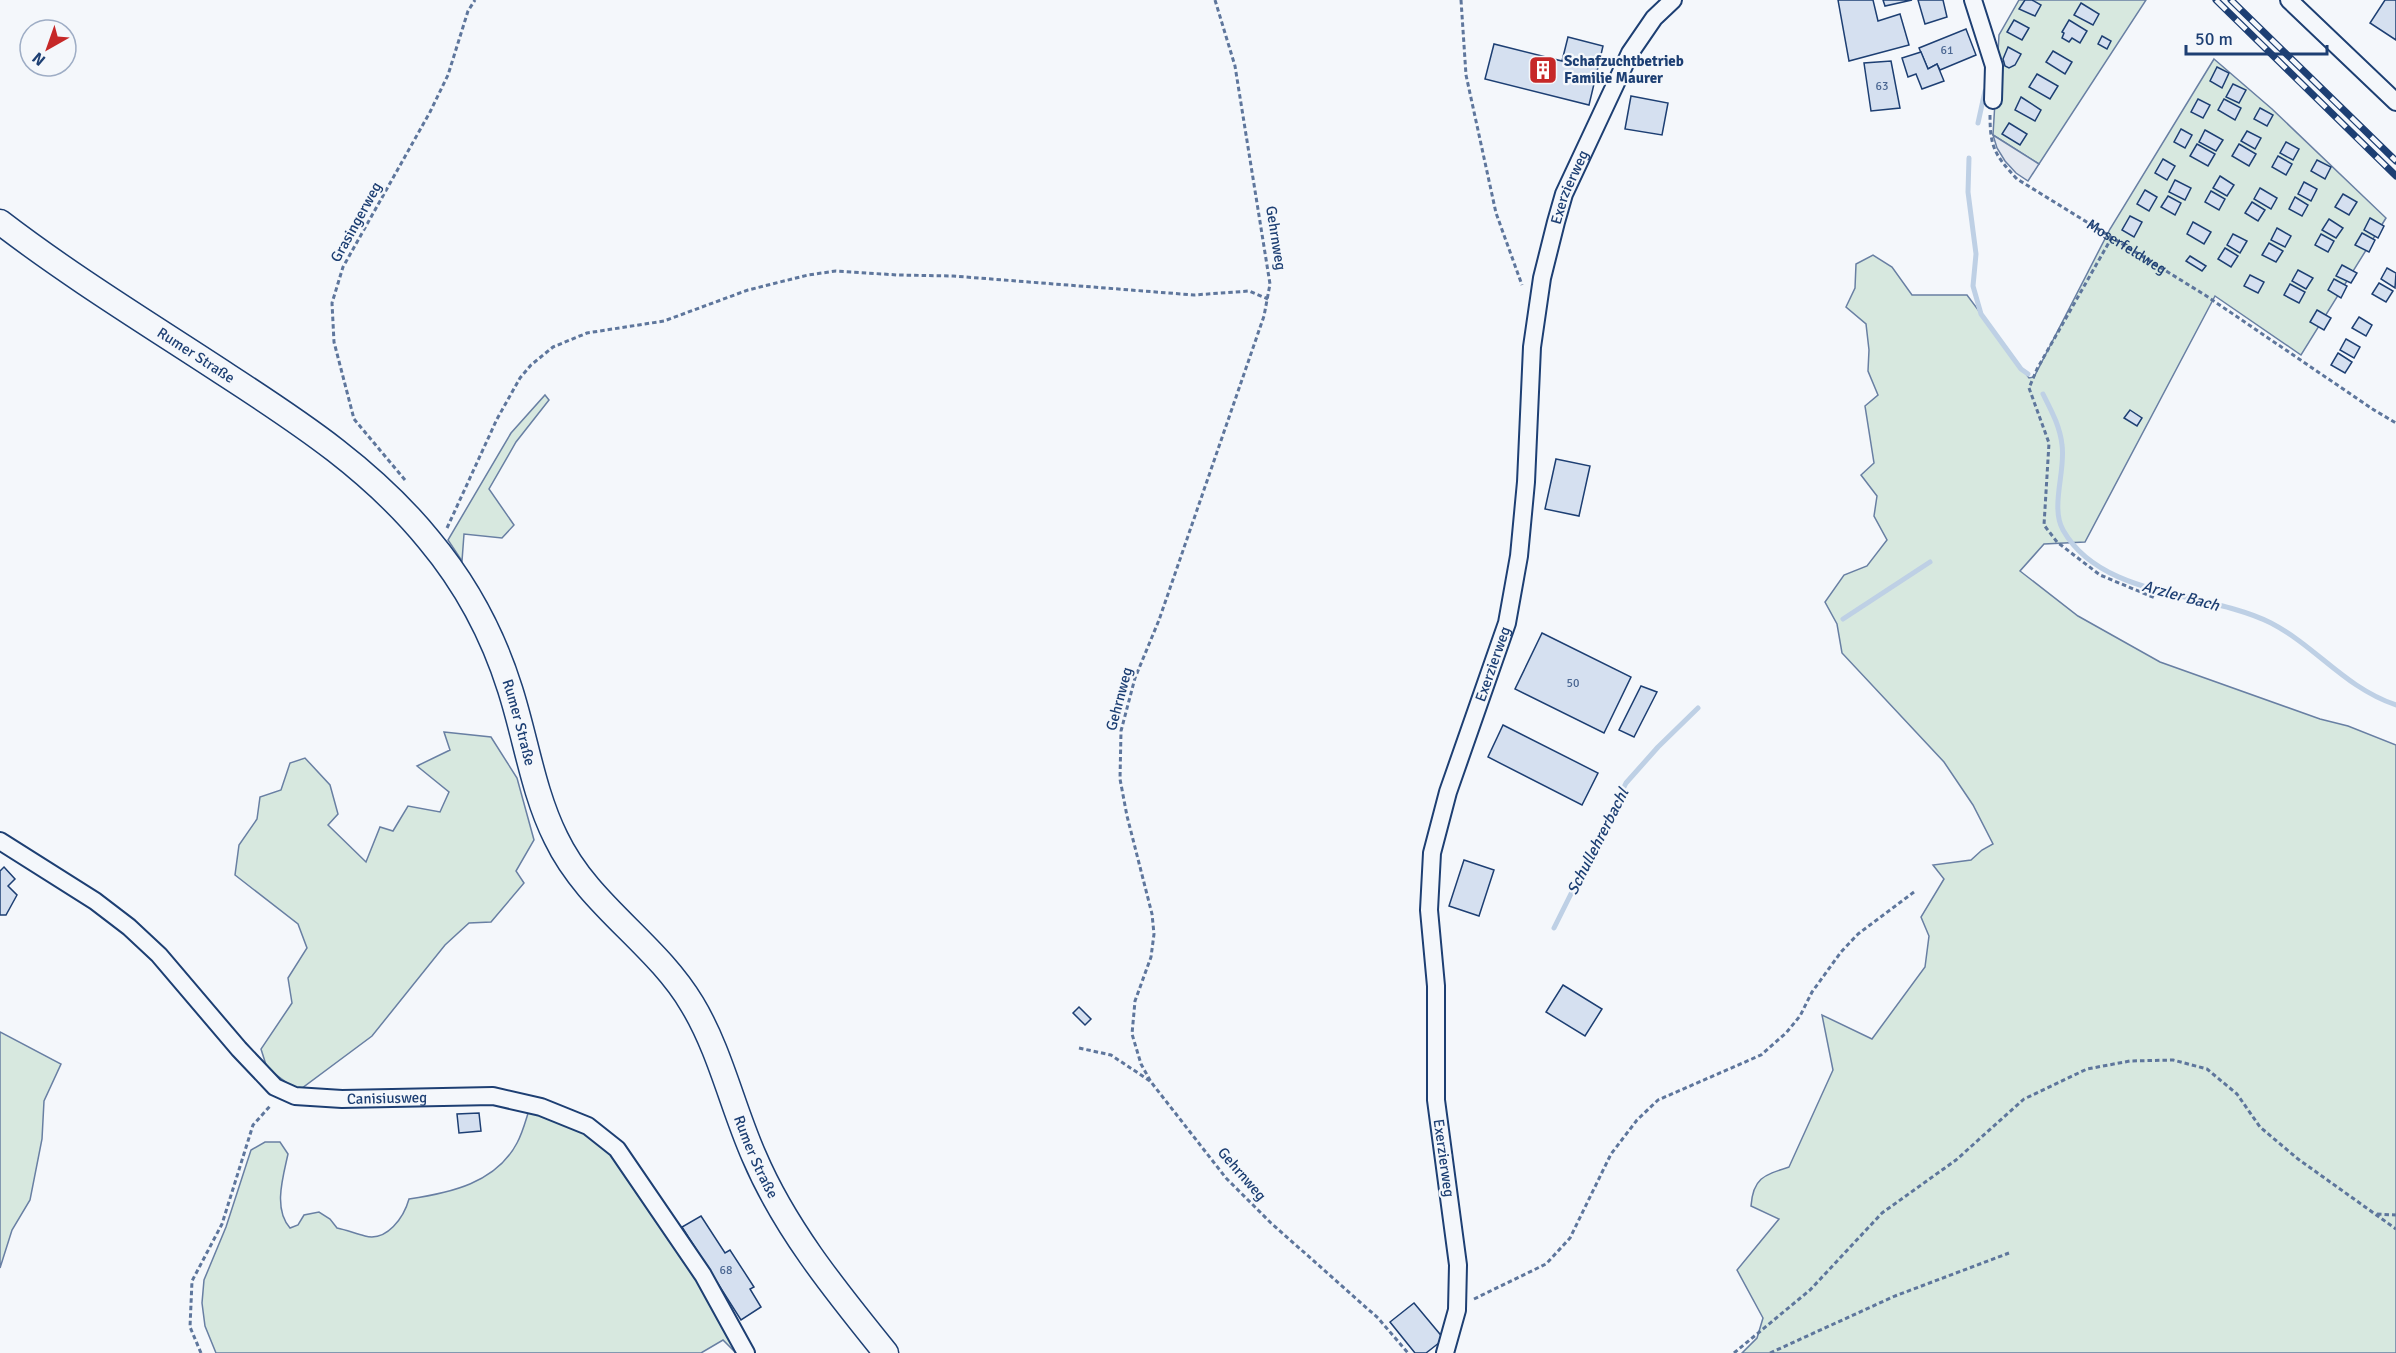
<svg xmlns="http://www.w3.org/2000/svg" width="2396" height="1353" font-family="Signika,sans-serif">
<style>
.green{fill:#d7e8df;stroke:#687fa3;stroke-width:1.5}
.parking{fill:#e3e8f0;stroke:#687fa3;stroke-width:1.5}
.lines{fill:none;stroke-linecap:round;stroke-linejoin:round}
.stream{stroke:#bed0e5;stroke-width:5}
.building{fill:#d5e0f0;stroke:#1d3f73;stroke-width:1.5}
.street-casing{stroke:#1d3f73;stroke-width:20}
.secondary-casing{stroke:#1d3f73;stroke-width:27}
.path{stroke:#5e769c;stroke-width:3;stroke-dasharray:4.5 3;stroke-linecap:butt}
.street{stroke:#f4f7fb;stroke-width:16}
.secondary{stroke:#f4f7fb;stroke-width:24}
.rail-casing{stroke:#1d3f73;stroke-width:7}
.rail{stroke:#f4f7fb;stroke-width:4.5;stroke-dasharray:14;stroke-linecap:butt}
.labels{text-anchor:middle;stroke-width:4.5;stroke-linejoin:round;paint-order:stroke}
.number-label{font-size:12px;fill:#4b6792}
.poi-label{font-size:15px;font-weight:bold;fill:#1d3f73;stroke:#f4f7fb;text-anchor:start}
.street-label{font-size:15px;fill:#1d3f73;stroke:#f4f7fb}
.water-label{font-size:16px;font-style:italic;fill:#1d3f73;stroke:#f4f7fb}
</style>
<rect width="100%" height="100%" fill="#f4f7fb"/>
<g class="green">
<path d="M2019 0H2146L2039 164 1993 135 1999 35Z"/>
<path d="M2214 59 2272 109 2386 218 2301 355 2215 296 2085 542 2044 544 2020 571 2078 616 2160 662 2320 719 2348 726 2396 745V1353H1742L1757 1338 1763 1318 1737 1270 1779 1219 1751 1206C1753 1178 1764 1175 1789 1167L1833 1070 1822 1015 1872 1039 1925 967 1929 936 1921 917 1944 879 1933 865 1971 860 1982 850 1993 844 1973 805 1944 762 1842 653 1837 624 1825 602 1844 575 1867 566 1887 540 1874 516 1877 496 1861 475 1874 463 1865 406 1878 395 1868 371 1869 350 1866 324 1846 307 1855 288 1856 264 1873 255 1892 267 1912 295H1967L2029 378 2034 377 2110 229Z"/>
<path d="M545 395 549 400 516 442 489 489 514 525 502 538 464 534 462 561 448 540 511 433Z"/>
<path d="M444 732 491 737 517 778 534 840 516 871 524 883 491 922 469 923 445 945 372 1036 298 1091 267 1068 261 1049 292 1003 288 978 307 948 298 924 235 875 239 845 257 819 260 797 281 790 290 763 305 758 330 785 338 814 328 825 366 862 380 827 393 831 408 806 440 812 449 792 417 766 450 750Z"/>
<path d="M0 1032 61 1064 44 1101 42 1139 30 1200 12 1230 0 1268Z"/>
<path d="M530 1107 593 1134 622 1163 717 1308 741 1353H736L723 1340 701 1353H216L205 1326 202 1303 204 1280 226 1227 251 1150 265 1142H280L288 1154C283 1177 273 1209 290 1228L298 1225 304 1215 319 1212 330 1219 337 1228C347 1230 356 1234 365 1236 387 1242 404 1217 409 1199 450 1193 496 1183 517 1143 523 1132 526 1119 530 1107Z"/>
</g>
<path class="parking" d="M1993 135 2039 164 2028 181 2016 173 2005 161 1997 148Z"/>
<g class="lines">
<g class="stream">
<path d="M1978 123 1985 91"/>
<path d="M1969 158 1968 192 1976 254 1973 286 1981 314 2021 369 2028 374"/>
<path d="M2043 394C2051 410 2060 426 2062 445 2066 470 2050 507 2063 530 2102 599 2208 591 2271 623 2317 647 2344 687 2396 705"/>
<path d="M1843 619 1930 562"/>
<path d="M1554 928 1626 783 1658 747 1698 708"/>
</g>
</g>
<g class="building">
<path d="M1838 0H1873L1878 21 1900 14 1909 45 1849 61Z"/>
<path d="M1883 0H1912L1885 6Z"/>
<path d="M1918 0H1943L1947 17 1925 24Z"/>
<path d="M2025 0H2032L2041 5 2035 16 2019 9Z"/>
<path d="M2385 0H2396V40L2370 23Z"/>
<path d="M2081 3 2099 14 2093 25 2074 15Z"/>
<path d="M2014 20 2029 28 2022 40 2007 32Z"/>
<path d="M2069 20 2087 31 2080 43 2072 38 2069 42 2062 38 2064 33 2062 32Z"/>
<path d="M1966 29 1976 55 1940 70 1937 64 1928 69 1919 48Z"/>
<path d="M2102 36 2111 41 2107 49 2098 44Z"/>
<path d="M1568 37 1603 46 1589 105 1485 79 1494 44 1562 61Z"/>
<path d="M2008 47 2021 54 2015 65 2009 68 2005 66 2003 59Z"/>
<path d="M2053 51 2072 62 2065 74 2046 62Z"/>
<path d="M1921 52 1928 69 1937 64 1944 81 1922 89 1916 74 1908 77 1902 58Z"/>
<path d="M1891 61 1900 108 1871 111 1864 63Z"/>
<path d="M2217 67 2229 73 2222 88 2210 81Z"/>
<path d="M2037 74 2058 86 2050 99 2029 87Z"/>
<path d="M2233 84 2246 90 2239 103 2226 97Z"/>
<path d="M1631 96 1668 103 1662 135 1625 129Z"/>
<path d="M2021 97 2041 110 2035 121 2015 110Z"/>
<path d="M2198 99 2210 105 2203 118 2191 112Z"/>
<path d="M2224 99 2241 108 2235 120 2218 110Z"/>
<path d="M2260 108 2273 115 2267 126 2254 119Z"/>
<path d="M2009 123 2027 134 2020 145 2002 134Z"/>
<path d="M2181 129 2192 135 2185 148 2174 142Z"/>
<path d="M2205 130 2223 140 2216 151 2199 142Z"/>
<path d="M2247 131 2261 138 2255 149 2241 141Z"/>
<path d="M2286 142 2299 149 2293 160 2280 153Z"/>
<path d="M2197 144 2215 154 2208 166 2190 156Z"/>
<path d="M2239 144 2256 154 2249 166 2232 156Z"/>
<path d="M2278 156 2292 164 2286 175 2272 167Z"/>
<path d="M2163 159 2175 166 2167 180 2155 173Z"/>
<path d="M2317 160 2331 167 2325 179 2311 171Z"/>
<path d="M2220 176 2234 185 2227 196 2213 188Z"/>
<path d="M2175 180 2191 188 2185 200 2169 192Z"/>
<path d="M2304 182 2317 189 2311 201 2298 194Z"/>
<path d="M2260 188 2277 198 2271 209 2254 199Z"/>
<path d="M2145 190 2157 197 2149 211 2137 204Z"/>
<path d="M2211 191 2225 199 2219 210 2205 202Z"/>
<path d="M2343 194 2357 202 2349 215 2335 207Z"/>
<path d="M2168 196 2181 203 2175 215 2161 207Z"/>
<path d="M2295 197 2308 205 2302 216 2289 209Z"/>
<path d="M2252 202 2265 210 2258 221 2245 213Z"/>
<path d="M2130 216 2142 222 2134 237 2122 230Z"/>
<path d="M2370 218 2384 226 2378 238 2364 230Z"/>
<path d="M2329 219 2343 228 2336 238 2322 230Z"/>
<path d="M2193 222 2211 232 2204 244 2187 234Z"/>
<path d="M2277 228 2291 236 2285 247 2271 240Z"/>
<path d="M2362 233 2375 240 2369 252 2355 245Z"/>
<path d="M2233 234 2247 241 2240 253 2227 245Z"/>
<path d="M2321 234 2334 241 2328 252 2315 245Z"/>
<path d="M2269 243 2283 251 2276 262 2262 255Z"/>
<path d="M2225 248 2238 256 2231 267 2218 259Z"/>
<path d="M2190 256 2206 266 2202 271 2186 261Z"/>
<path d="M2342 265 2357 273 2351 283 2336 276Z"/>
<path d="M2387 268 2396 273 2395 288 2381 279Z"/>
<path d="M2298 270 2313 278 2306 289 2292 281Z"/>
<path d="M2250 275 2264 282 2258 293 2244 286Z"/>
<path d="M2334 279 2347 286 2341 298 2328 290Z"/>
<path d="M2379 283 2393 291 2386 302 2372 294Z"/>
<path d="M2290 284 2305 292 2299 303 2284 295Z"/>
<path d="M2317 310 2331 318 2324 330 2310 322Z"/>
<path d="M2359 317 2372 325 2366 336 2352 328Z"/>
<path d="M2346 339 2360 347 2354 358 2340 350Z"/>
<path d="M2338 353 2352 362 2345 373 2331 365Z"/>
<path d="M2130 410 2142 418 2137 426 2124 418Z"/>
<path d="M1556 459 1590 466 1579 516 1545 509Z"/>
<path d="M1542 633 1631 677 1604 733 1515 689Z"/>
<path d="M1641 686 1657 692 1634 737 1619 730Z"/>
<path d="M1503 725 1598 773 1582 805 1488 757Z"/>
<path d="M1464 860 1494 870 1479 916 1449 906Z"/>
<path d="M4 867 15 879 8 886 17 895 6 915H0V871Z"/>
<path d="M1563 985 1602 1009 1585 1036 1546 1012Z"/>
<path d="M1079 1007 1091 1019 1085 1025 1073 1013Z"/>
<path d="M479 1113 481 1131 459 1133 457 1114Z"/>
<path d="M701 1216 725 1253 730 1250 754 1287 750 1289 761 1307 741 1320 682 1227Z"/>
<path d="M1414 1303 1444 1339 1426 1353H1415L1390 1322Z"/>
</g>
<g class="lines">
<g class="street-casing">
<g id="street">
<path d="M1973 0 1994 66 1993 100"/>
<path d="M2289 0 2396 102"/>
<path id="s2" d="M0 841 95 901 129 927 159 955 239 1049 275 1087 295 1096 342 1099 493 1096 541 1107 588 1126 617 1149 703 1275 746 1353"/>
<path id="s3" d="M1445 1353 1457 1310 1458 1265 1436 1100V986L1429 910 1432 853 1448 792 1507 623 1519 556 1526 482 1532 347 1542 278 1556 222 1564 194 1630 53 1654 18 1673 0"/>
</g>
</g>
<g class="secondary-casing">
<g id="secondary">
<path id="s4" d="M0 222C73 278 152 326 228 376 302 424 373 471 429 540 465 583 493 635 510 689 526 739 533 792 556 838 588 905 655 942 692 1004 720 1050 732 1106 754 1156 785 1229 836 1291 886 1353"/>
</g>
</g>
<g class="path">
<path d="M1215 0 1235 66 1270 284 1264 316 1159 620 1135 678 1121 731 1120 779 1127 816 1152 914 1154 934 1151 957 1135 1001 1132 1034 1141 1064 1151 1082 1226 1178 1271 1223 1378 1318 1408 1353"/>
<path d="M1461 0 1466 75 1496 213 1522 285"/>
<path id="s1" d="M1990 115C1990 148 1995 155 2017 179L2205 295 2374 410 2396 423"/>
<path d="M2112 237 2037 369 2029 388 2049 443 2044 525 2057 542 2100 575 2155 598"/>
<path d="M405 480 354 419 334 342 332 303 343 267 430 112 448 75 468 11 475 0"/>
<path d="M447 528 497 419 520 378 531 365 553 347 587 333 664 321 748 290 808 275 836 271 898 275 953 276 1194 295 1249 291 1268 299"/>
<path d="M1079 1048 1111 1055 1150 1081"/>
<path d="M2377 1214 2396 1215"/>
<path d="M1474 1299 1546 1264 1570 1238 1611 1154 1637 1120 1658 1100 1761 1055 1786 1033 1800 1016 1812 992 1841 952 1858 934 1914 892"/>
<path d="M201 1353 190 1327 192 1281 222 1224 253 1125 271 1105"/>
<path d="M1734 1353 1810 1290 1882 1213 1956 1160 2024 1099 2087 1069 2130 1061 2173 1060 2207 1069 2237 1094 2260 1127 2298 1159 2396 1229"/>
<path d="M1770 1353 1895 1296 2009 1253"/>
</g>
<use href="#street" class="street"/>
<use href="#secondary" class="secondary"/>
<g class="rail-casing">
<g id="rail">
<path d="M2216 0 2396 176"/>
<path d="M2231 0 2396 161"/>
</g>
</g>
<use href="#rail" class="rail"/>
</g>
<defs>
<g id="building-square" transform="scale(1.5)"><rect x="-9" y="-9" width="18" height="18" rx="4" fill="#c62828" stroke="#f4f7fb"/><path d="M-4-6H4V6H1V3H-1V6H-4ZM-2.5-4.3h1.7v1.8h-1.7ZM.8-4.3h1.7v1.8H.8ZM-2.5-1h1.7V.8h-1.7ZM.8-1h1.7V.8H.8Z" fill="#fff"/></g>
</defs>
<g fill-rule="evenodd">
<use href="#building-square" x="1543" y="70"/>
</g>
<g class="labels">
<g class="number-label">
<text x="1947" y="54">61</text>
<text x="1882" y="90">63</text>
<text x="1573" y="687">50</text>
<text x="726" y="1274">68</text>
</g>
<g class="poi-label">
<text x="1564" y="66">Schafzuchtbetrieb<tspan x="1564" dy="17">Familie Maurer</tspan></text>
</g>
<g class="street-label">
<text dy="5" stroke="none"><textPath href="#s3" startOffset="1188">Exerzierweg</textPath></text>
<text transform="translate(356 222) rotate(-61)" y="5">Grasingerweg</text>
<text transform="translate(1276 238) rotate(81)" y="5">Gehrnweg</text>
<text dy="5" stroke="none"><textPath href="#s1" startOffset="201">Moserfeldweg</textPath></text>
<text dy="5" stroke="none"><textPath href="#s4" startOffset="237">Rumer Straße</textPath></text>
<text dy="5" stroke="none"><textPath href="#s3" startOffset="702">Exerzierweg</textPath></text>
<text transform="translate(1119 699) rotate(-75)" y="5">Gehrnweg</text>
<text dy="5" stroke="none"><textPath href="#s4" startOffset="741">Rumer Straße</textPath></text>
<text dy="5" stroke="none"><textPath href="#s2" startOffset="486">Canisiusweg</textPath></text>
<text dy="5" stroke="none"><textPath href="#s4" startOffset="1244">Rumer Straße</textPath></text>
<text transform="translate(1444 1158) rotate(82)" y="5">Exerzierweg</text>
<text transform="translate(1242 1174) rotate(49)" y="5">Gehrnweg</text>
</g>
<g class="water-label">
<text transform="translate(2181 595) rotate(15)" y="6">Arzler Bach</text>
<text transform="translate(1597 841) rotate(-63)" y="6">Schullehrerbachl</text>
</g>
</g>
<g transform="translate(48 48) rotate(220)"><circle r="28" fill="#f4f7fb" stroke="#9eadc5" stroke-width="1.5"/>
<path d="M0-4.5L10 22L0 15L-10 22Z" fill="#c62828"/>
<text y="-9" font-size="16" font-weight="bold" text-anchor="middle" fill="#1d3f73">N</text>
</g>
<path d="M2186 45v9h141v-9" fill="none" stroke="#1d3f73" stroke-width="3"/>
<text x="2195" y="45" font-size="18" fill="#1d3f73" stroke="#f4f7fb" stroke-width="4.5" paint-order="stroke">50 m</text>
</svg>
